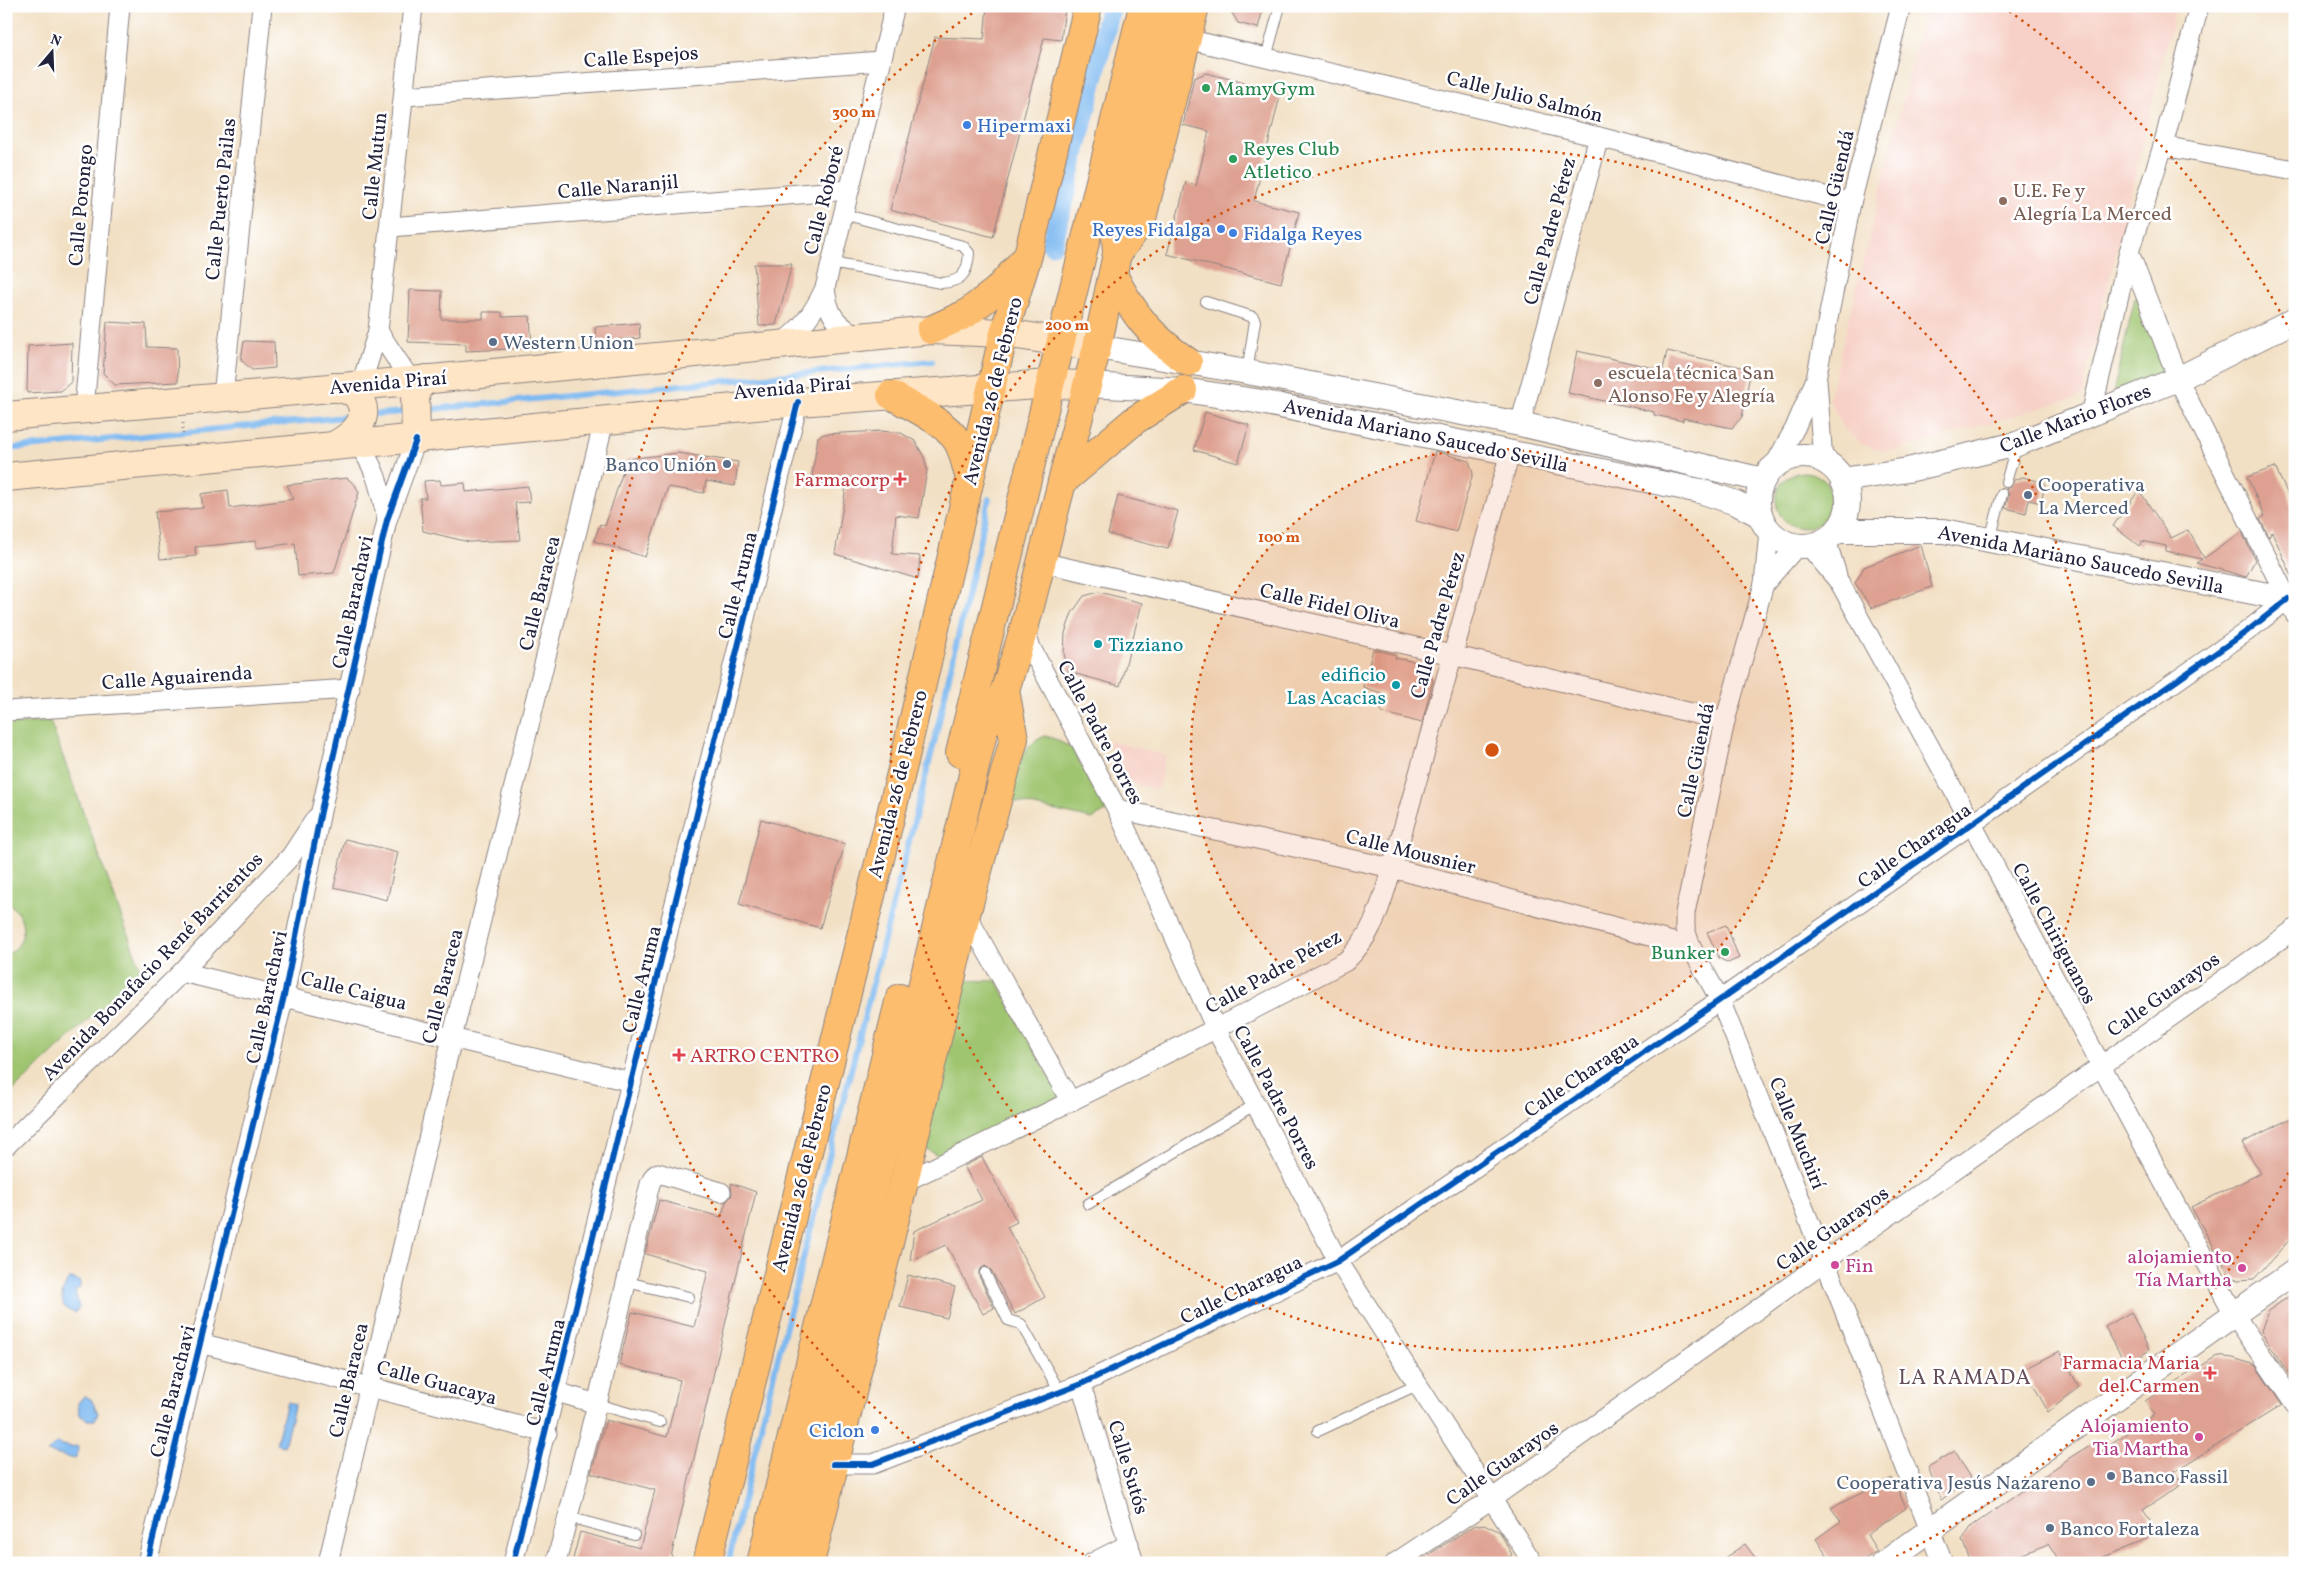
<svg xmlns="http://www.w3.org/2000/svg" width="2301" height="1569" font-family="Vollkorn,serif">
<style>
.built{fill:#f7d1c7}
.green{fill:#9fc570;stroke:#607456}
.water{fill:#7fbaf1;stroke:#506e96}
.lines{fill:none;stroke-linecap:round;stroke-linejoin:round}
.stream{stroke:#7fbaf1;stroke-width:6}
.canal{stroke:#7fbaf1;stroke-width:21}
.building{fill:#dea191}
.service-casing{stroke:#8a8180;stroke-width:12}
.minor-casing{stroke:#8a8180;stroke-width:21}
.tertiary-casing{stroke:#8a8180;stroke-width:26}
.secondary-casing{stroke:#8a8180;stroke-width:30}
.primary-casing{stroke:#8a8180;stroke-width:30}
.path{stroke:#8a8180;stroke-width:3;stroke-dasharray:1 4;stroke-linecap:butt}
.service{stroke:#fff;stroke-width:10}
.minor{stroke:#fff;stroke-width:19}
.tertiary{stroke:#fff;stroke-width:24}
.secondary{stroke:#fee5c5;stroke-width:28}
.primary{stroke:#fcbd6e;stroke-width:28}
.cycleway-casing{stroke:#fff;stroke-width:9}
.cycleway{stroke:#0057b8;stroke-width:6}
.ring{fill:none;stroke:#d45411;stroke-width:2.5;stroke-dasharray:2.5 5}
.leisure-dot{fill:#2e9e5b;stroke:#fff;stroke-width:2}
.shop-dot{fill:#3f7fe0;stroke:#fff;stroke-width:2}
.education-dot{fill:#8d6e63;stroke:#fff;stroke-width:2}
.service-dot{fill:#5c6f8a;stroke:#fff;stroke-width:2}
.health-dot{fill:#e0444e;stroke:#fff;stroke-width:2}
.culture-dot{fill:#0f9aa8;stroke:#fff;stroke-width:2}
.hotel-dot{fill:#d1479c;stroke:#fff;stroke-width:2}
.labels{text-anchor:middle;stroke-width:5;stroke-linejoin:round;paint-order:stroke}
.street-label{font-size:20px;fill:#22223b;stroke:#fff}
.leisure-label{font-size:20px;fill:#27864d;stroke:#fff;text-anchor:start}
.shop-label{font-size:20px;fill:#366cbe;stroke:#fff;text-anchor:start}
.education-label{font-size:20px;fill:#785e54;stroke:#fff;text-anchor:start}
.service-label{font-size:20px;fill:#4e5e75;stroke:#fff;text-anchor:start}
.health-label{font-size:20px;fill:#be3a42;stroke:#fff;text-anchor:end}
.culture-label{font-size:20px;fill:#0d838f;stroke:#fff;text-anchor:start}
.hotel-label{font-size:20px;fill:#b23c85;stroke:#fff;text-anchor:end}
.neighbourhood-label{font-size:21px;letter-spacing:1px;fill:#644e59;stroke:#fff}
.centre{fill:#d45411;stroke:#fff;stroke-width:2.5}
.ring-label{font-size:15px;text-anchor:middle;font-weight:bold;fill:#d45411;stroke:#fff;stroke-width:5;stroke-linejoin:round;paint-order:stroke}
</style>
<rect width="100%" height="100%" fill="#fff"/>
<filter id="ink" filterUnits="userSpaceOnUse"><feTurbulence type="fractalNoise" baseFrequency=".02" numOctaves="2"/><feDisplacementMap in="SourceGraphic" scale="10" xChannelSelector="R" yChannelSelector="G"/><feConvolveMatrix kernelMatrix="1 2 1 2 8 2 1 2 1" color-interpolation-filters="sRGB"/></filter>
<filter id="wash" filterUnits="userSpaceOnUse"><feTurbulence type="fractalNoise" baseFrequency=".0096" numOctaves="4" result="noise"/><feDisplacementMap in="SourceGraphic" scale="20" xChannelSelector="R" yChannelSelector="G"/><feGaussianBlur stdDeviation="1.12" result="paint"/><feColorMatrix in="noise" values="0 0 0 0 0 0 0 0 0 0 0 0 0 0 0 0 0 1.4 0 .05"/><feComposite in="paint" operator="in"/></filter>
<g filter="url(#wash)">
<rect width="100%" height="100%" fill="#f2e0c4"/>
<g class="built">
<path d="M1926 6H2176L2081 396 1900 449 1882 451 1862 444 1843 428 1829 399Z"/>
<path d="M1107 740 1166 756 1157 790 1128 782Z"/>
</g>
<g class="green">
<path d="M2138 296 2167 370 2115 391 2114 388 2135 297Z"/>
<circle cx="1804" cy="500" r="28"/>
<path d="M50 721 141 970 6 1097V955C29 945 28 913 6 903V725Z"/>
<path d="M1045 736 1053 738 1072 748 1106 811 1092 819 1008 800C1016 774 1018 747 1045 736Z"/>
<path d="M962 980 997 981 1060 1097 946 1154 937 1155 925 1148Z"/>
</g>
<g class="water">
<path d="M69 1279H75L80 1282V1288L75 1291 79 1307 76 1313C57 1309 60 1292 69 1279Z"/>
<path d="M84 1396 91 1399 98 1413 95 1420H88L79 1415 78 1403Z"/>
<path d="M287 1402 295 1404 284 1446 276 1444Z"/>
<path d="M56 1443 71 1447 77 1446 79 1450 75 1459 47 1452Z"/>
</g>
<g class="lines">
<g class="stream">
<path d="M422 410 932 361"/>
<path d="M377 414 403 412"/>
<path d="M6 449 356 416"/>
<path d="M728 1563 770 1389 934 743 989 499"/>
</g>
<path class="canal" d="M1052 244 1111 6"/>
</g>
<g id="blocks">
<g class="building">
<path d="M987 6 1065 8 1061 40 1044 38 993 237 890 210 935 37 984 39Z"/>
<path d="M1228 6H1264L1258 28 1238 23Z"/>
<path d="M1206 73 1281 92 1254 201 1299 212 1281 283 1167 254 1186 182 1196 186 1209 131 1183 125 1194 78Z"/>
<path d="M754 264H792L776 325 759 326Z"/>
<path d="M410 290 442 291 441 319H483V312H502V317L530 316 532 348 466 351V344L408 342Z"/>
<path d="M107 322 146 324 147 347 177 348 178 382 115 385 103 373Z"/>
<path d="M639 323 640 338 596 342 595 327Z"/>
<path d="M244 341 274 342 275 368 252 370 241 360Z"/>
<path d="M72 343 71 382 61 391 27 393 28 346Z"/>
<path d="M1577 351 1663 370 1667 351 1751 369 1742 417 1732 428 1683 418V421L1654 415V412L1568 393Z"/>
<path d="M1205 412 1249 425 1238 463 1194 450Z"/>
<path d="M881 431 901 433 915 441 924 457 927 470 919 518 896 515 892 554 920 556 918 579 835 554 846 487 811 482 818 437 824 434Z"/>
<path d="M1435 451 1469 461 1473 473 1456 532 1416 521Z"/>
<path d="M678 453 738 462 735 486 706 481 704 493 668 487 645 557 594 541 600 524 605 526 627 459Z"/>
<path d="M2275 467 2290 499 2292 498 2290 500 2295 510V583L2272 532 2269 537 2260 519 2265 516 2247 477Z"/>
<path d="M2023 477 2045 483 2041 503 2029 500 2026 513 2005 508 2009 495 2006 489 2011 487 2014 480Z"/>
<path d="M347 478 355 485 359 492 334 573 298 576 295 543 257 548 256 541 195 547 196 556 160 559 155 512 203 508 201 494 228 490 230 508 294 499 287 485Z"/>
<path d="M440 480 441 485 465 483 466 492 528 486 530 502 515 503 520 540 469 542 423 531 420 498H426L424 481Z"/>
<path d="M2139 490 2171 538 2188 530 2204 558 2242 532 2255 560 2246 577 2197 563 2202 559 2166 551V546L2142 541 2139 546 2113 526Z"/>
<path d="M1118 496 1178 511 1168 549 1108 534Z"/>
<path d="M1921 545 1932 587 1871 608 1855 583 1864 567Z"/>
<path d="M1099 592 1142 603 1120 686 1069 672 1064 654 1065 633 1072 613 1084 596Z"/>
<path d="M1373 649 1396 655 1395 658 1422 663 1426 666 1433 680 1422 723 1381 712 1385 694 1363 687Z"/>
<path d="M761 819 845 844 820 928 739 904Z"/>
<path d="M345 839 398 852 387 900 334 887Z"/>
<path d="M1726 925 1739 958 1728 963 1719 958 1707 932Z"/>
<path d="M2295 1116V1234L2254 1279 2238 1280 2231 1276 2225 1267 2191 1207 2261 1173 2242 1143Z"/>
<path d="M982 1157 1017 1222 1007 1227 1045 1297 1015 1314 991 1270 985 1266 979 1270V1276L994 1308 983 1314 946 1245 910 1261 914 1231 982 1200 964 1166Z"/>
<path d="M731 1183 756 1192 671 1557 675 1558 674 1563H572L580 1532 640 1548 655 1490 591 1473 606 1420 667 1437 680 1380 619 1365 632 1312 694 1327 708 1271 645 1254 659 1200 721 1217 726 1202 732 1195Z"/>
<path d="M908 1275 955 1287 947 1318 900 1307Z"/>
<path d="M2295 1292V1384L2261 1331 2268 1311Z"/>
<path d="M2131 1312 2149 1350 2127 1366 2105 1327Z"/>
<path d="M2060 1351 2079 1387 2048 1412 2025 1369Z"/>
<path d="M2217 1356 2233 1358 2255 1365 2282 1405 2174 1472 2182 1484 2143 1510 2157 1530 2138 1543 2089 1563H2060L2048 1544 2000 1563H1971L1962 1540 1972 1526 2071 1457 2098 1440 2104 1448 2154 1415 2145 1401Z"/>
<path d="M1955 1451 1971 1478 1941 1500 1928 1467Z"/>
<path d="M1892 1478 1906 1508 1867 1535 1877 1551 1859 1563H1833L1816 1539 1841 1521 1831 1508Z"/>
<path d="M1484 1524 1500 1532 1512 1555 1499 1563H1416L1473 1526Z"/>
<path d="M1745 1544 1759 1563H1717Z"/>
</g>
</g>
</g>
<g filter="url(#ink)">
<use href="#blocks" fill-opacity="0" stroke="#8a8180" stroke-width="1"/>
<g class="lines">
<g class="service-casing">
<g id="service">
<path d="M1266 58 1280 6"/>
<path d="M831 263 941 283C961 282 968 274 969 253L963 246 843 214"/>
<path d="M1206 302 1253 317 1255 321 1247 372"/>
<path d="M2006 482 2017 445"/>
<path d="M1990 540 2002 494"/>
<path d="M1088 1204 1256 1104"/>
<path d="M985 1273 1008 1320 1021 1324 1060 1392"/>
<path d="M627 1282 689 1297"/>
<path d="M597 1404 660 1422"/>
<path d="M1318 1431 1419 1384"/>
<path d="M568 1517 634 1535"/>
</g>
</g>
<g class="minor-casing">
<g id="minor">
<path d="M1187 39 1599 137 1851 203"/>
<path d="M405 96 881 61"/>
<path d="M2163 146 2295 170"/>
<path d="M390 227 849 190"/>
<path d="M2129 252 2178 379 2295 614"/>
<path d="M825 288C828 315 836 326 861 337"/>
<path d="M378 331 411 381"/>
<path d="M780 344C802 329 814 312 825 288L895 6"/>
<path d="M1817 380 1823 461"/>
<path d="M361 385 378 331 413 6"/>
<path d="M223 397 262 6"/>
<path d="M84 409 120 6"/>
<path d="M2091 415 2129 252 2163 146 2199 6"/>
<path d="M1520 424 1599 137"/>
<path d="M356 443C376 464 381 493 387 520"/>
<path d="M1774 466 1795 428 1816 379 1851 203 1901 6"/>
<path d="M1769 531 1764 584 1725 721 1685 913V929L1691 947 1720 1000 1825 1261 1943 1563"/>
<path d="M1826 540 1837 575"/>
<path d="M1809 546 1840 583 1972 824 2234 1314 2295 1405"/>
<path d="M1041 562 1452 655 1725 721"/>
<path d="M1764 584 1797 546"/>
<path d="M1024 629 1031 648 1117 809 1216 1029 1338 1261 1533 1563"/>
<path d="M6 711 350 689"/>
<path d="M1117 809 1392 868 1691 947"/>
<path d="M966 914 1071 1102"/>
<path d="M182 972 632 1082"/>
<path d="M6 1146 182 972 291 856 316 818"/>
<path d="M904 1182C1053 1111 1200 1038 1346 961 1374 934 1381 904 1392 868L1510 453"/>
<path d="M200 1343 547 1433"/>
<path d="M1081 1384 1134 1563"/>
<path d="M597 1404 650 1184 654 1176 658 1173 721 1192"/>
<path d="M833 1464H873L1081 1384 1338 1261 1720 1000 2246 632 2288 599"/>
<path d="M147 1563 284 996 321 811 387 520 416 440"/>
<path d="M328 1563 452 1038 604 421"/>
<path d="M513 1563 798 402"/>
<path d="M556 1563 597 1404 557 1392"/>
<path d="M1092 1563 1129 1544"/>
<path d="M1395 1563 1493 1498 1825 1261 2295 929"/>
</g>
</g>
<g class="tertiary-casing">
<g id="tertiary">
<path d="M1097 347 1247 372 1520 424 1763 480"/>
<path d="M1087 385 1183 390 1256 401 1700 491 1736 503 1760 515"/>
<circle cx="1803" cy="501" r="45"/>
<path d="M1842 480 1908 470 2017 444 2178 379 2295 320"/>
<path d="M1837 531H1944L2288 599 2295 597"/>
<path d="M1884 1563 2295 1271"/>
</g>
</g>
<g class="secondary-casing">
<g id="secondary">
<path d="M334 387 354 392C374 415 358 432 337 444"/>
<path d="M6 416 411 381 931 330 1004 333 1097 347"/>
<path d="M416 440 415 390 427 379"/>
<path d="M6 477 798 402 1050 384 1087 385"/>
</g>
</g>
<g class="primary-casing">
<g id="primary">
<path d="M1117 254 1141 222 1195 6"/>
<path d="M1113 275C1134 315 1150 336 1188 362"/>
<path d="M931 330 966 314 997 290 1022 262"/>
<path d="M891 395C911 406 946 422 958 442 964 453 966 466 970 479"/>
<path d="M1062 482 1135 420 1183 390"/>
<path d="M960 753 1143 6"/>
<path d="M707 1563 904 761 1004 333 1028 255 1088 6"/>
<path d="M761 1563 900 998"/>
<path d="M784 1563 984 729 1005 690 1024 629 1097 347 1117 254 1115 215 1167 6"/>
<path d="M810 1563 904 1182 966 914 1014 739 1005 690"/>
</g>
</g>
<path class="path" d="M183 423V437"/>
<use href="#service" class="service"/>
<use href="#minor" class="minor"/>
<use href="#tertiary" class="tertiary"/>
<use href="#secondary" class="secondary"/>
<use href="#primary" class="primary"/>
<g class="cycleway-casing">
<g id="cycleway">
<path d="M833 1464H873L1081 1384 1338 1261 1720 1000 2246 632 2288 599"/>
<path d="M147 1563 284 996 321 811 387 520 416 440"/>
<path d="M513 1563 798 402"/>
</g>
</g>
<use href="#cycleway" class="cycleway"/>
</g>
</g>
<circle cx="1492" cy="750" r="301" fill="#d45411" fill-opacity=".12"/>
<g class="ring">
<circle cx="1492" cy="750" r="301"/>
<circle cx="1492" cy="750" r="601"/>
<path d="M2292 1166A902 902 0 0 1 1887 1561M1097 1561A902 902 0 0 1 981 7M2003 7A902 902 0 0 1 2292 334"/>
</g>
<g class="leisure-dot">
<circle cx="1206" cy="88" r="5"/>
<circle cx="1233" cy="159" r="5"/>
<circle cx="1725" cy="952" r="5"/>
</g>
<g class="shop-dot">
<circle cx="967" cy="125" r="5"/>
<circle cx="1221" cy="229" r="5"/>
<circle cx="1233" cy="233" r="5"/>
<circle cx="875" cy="1430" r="5"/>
</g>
<g class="education-dot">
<circle cx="2003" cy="201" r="5"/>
<circle cx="1598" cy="383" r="5"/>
</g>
<g class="service-dot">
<circle cx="493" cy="342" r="5"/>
<circle cx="727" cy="464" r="5"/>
<circle cx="2028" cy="495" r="5"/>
<circle cx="2111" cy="1476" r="5"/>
<circle cx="2091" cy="1482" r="5"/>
<circle cx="2050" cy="1528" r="5"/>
</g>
<g class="health-dot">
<path d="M897.5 471.5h5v5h5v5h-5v5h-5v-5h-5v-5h5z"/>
<path d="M676.5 1047.5h5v5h5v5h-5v5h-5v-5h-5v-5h5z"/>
<path d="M2207.5 1365.5h5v5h5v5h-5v5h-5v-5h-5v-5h5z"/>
</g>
<g class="culture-dot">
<circle cx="1098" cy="644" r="5"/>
<circle cx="1396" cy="685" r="5"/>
</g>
<g class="hotel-dot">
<circle cx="1835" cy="1265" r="5"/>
<circle cx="2242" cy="1268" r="5"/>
<circle cx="2199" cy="1437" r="5"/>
</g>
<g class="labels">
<g class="street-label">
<text transform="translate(641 56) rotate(-4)" y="7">Calle Espejos</text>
<text transform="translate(1525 96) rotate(14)" y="7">Calle Julio Salmón</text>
<text transform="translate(374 166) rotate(-84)" y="7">Calle Mutun</text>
<text transform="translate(618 186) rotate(-5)" y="7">Calle Naranjil</text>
<text transform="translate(1834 187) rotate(-77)" y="7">Calle Güendá</text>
<text transform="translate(220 199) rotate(-84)" y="7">Calle Puerto Pailas</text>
<text transform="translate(823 200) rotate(-76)" y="7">Calle Roboré</text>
<text transform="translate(80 205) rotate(-85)" y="7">Calle Porongo</text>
<text transform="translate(1549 231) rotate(-75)" y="7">Calle Padre Pérez</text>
<text transform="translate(388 382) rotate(-5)" y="7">Avenida Piraí</text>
<text transform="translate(792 387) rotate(-5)" y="7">Avenida Piraí</text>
<text transform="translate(992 391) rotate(-76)" y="7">Avenida 26 de Febrero</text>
<text transform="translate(2075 418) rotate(-21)" y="7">Calle Mario Flores</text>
<text transform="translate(1426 435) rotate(12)" y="7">Avenida Mariano Saucedo Sevilla</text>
<text transform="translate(2081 559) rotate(11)" y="7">Avenida Mariano Saucedo Sevilla</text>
<text transform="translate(737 585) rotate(-76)" y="7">Calle Aruma</text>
<text transform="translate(539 593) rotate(-76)" y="7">Calle Baracea</text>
<text transform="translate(352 602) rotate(-78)" y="7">Calle Barachavi</text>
<text transform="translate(1330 605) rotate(13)" y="7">Calle Fidel Oliva</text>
<text transform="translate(1437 625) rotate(-74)" y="7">Calle Padre Pérez</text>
<text transform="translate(177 677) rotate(-4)" y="7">Calle Aguairenda</text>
<text transform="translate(1101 732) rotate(62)" y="7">Calle Padre Porres</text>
<text transform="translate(1695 760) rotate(-78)" y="7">Calle Güendá</text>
<text transform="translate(897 784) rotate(-76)" y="7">Avenida 26 de Febrero</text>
<text transform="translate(1914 845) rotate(-35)" y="7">Calle Charagua</text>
<text transform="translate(1411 851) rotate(14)" y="7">Calle Mousnier</text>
<text transform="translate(2055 933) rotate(62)" y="7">Calle Chiriguanos</text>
<text transform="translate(152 966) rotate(-46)" y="7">Avenida Bonafacio René Barrientos</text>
<text transform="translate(1273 971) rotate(-29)" y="7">Calle Padre Pérez</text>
<text transform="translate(641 979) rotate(-76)" y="7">Calle Aruma</text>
<text transform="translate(442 986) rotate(-76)" y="7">Calle Baracea</text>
<text transform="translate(354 990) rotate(14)" y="7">Calle Caigua</text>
<text transform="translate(2163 994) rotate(-35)" y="7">Calle Guarayos</text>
<text transform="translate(266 997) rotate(-78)" y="7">Calle Barachavi</text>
<text transform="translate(1581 1075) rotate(-34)" y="7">Calle Charagua</text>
<text transform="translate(1277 1097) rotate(62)" y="7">Calle Padre Porres</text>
<text transform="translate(1798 1133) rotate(68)" y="7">Calle Muchirí</text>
<text transform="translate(801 1178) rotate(-76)" y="7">Avenida 26 de Febrero</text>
<text transform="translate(1832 1228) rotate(-35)" y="7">Calle Guarayos</text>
<text transform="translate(1241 1289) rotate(-26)" y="7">Calle Charagua</text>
<text transform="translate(545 1372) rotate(-76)" y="7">Calle Aruma</text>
<text transform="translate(348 1380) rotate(-77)" y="7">Calle Baracea</text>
<text transform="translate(437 1382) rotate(15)" y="7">Calle Guacaya</text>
<text transform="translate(172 1391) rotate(-76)" y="7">Calle Barachavi</text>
<text transform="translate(1502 1463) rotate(-35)" y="7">Calle Guarayos</text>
<text transform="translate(1129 1467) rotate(73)" y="7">Calle Sutós</text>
</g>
<g class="leisure-label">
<text x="1216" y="95">MamyGym</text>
<text x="1243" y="155">Reyes Club<tspan x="1243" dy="23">Atletico</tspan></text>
<text x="1715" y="959" text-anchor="end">Bunker</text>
</g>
<g class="shop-label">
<text x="977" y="132">Hipermaxi</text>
<text x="1211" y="236" text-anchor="end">Reyes Fidalga</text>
<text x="1243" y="240">Fidalga Reyes</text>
<text x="865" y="1437" text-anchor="end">Ciclon</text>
</g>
<g class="education-label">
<text x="2013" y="197">U.E. Fe y<tspan x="2013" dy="23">Alegría La Merced</tspan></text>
<text x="1608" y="379">escuela técnica San<tspan x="1608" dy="23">Alonso Fe y Alegría</tspan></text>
</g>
<g class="service-label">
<text x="503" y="349">Western Union</text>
<text x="717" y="471" text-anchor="end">Banco Unión</text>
<text x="2038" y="491">Cooperativa<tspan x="2038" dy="23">La Merced</tspan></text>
<text x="2121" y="1483">Banco Fassil</text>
<text x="2081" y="1489" text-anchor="end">Cooperativa Jesús Nazareno</text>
<text x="2060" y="1535">Banco Fortaleza</text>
</g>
<g class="health-label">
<text x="890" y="486">Farmacorp</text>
<text x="690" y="1062" text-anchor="start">ARTRO CENTRO</text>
<text x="2200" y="1369">Farmacia Maria<tspan x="2200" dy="23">del Carmen</tspan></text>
</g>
<g class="culture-label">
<text x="1108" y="651">Tizziano</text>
<text x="1386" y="681" text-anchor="end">edificio<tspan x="1386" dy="23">Las Acacias</tspan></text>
</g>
<g class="hotel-label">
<text x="2232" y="1263">alojamiento<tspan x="2232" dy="23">Tía Martha</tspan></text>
<text x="1845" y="1272" text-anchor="start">Fin</text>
<text x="2189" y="1432">Alojamiento<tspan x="2189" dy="23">Tia Martha</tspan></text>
</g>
<g class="neighbourhood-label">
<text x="1965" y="1384">LA RAMADA</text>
</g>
</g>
<circle cx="1492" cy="750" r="8" class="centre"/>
<g class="ring-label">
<text x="854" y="117">300 m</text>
<text x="1067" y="330">200 m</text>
<text x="1279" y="542">100 m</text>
</g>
<rect width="2301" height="1569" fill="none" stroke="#fff" stroke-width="25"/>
<g transform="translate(52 52) rotate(19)" stroke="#ffffff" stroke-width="4" paint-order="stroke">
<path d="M0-4L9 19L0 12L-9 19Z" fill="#22223b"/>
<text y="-8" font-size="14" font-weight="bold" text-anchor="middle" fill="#22223b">N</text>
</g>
</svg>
